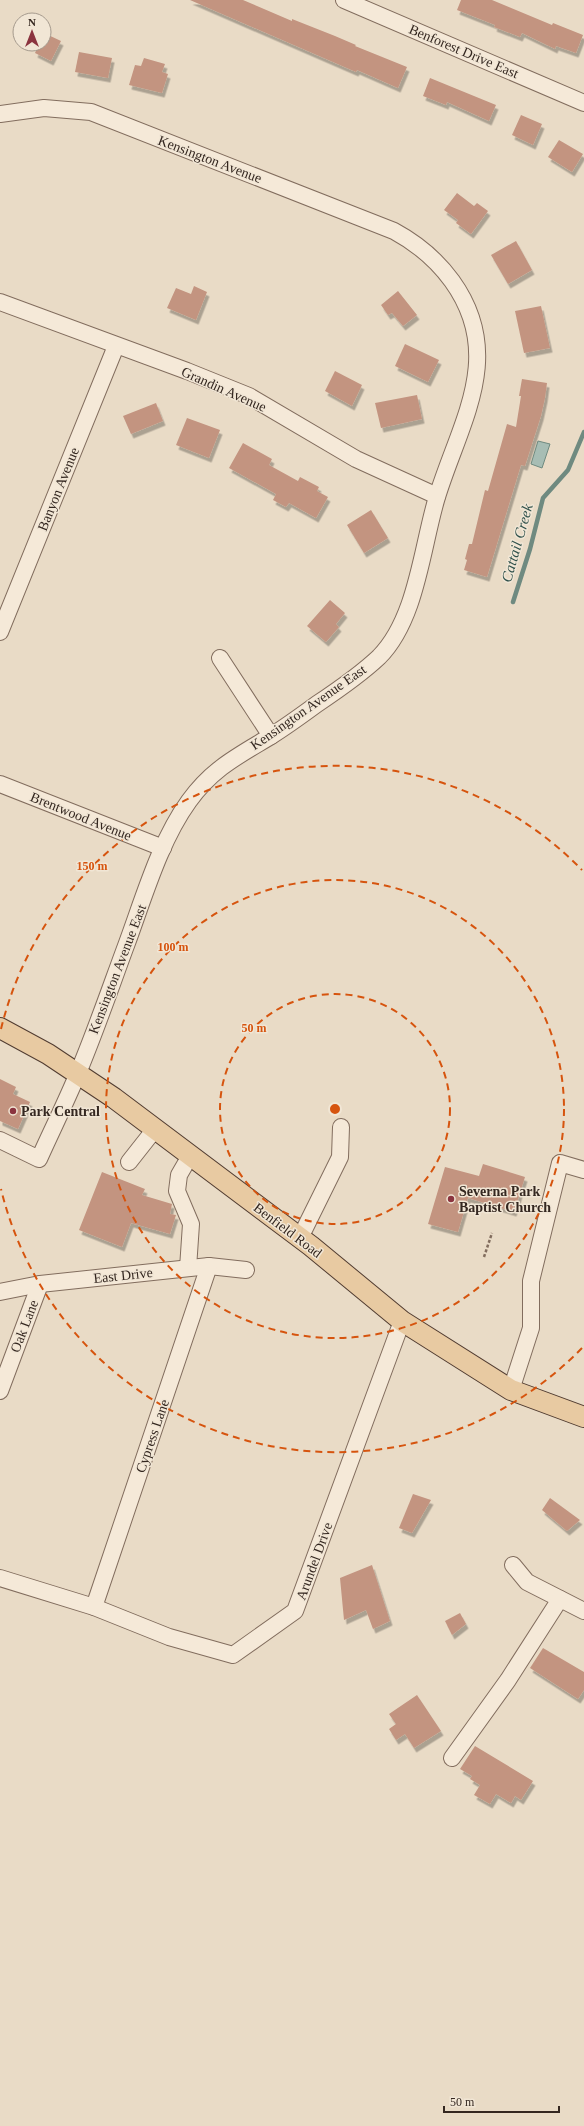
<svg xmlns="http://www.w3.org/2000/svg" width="584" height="2126" font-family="Georgia,serif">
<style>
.water{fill:#a7bdb4;stroke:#6f8a80}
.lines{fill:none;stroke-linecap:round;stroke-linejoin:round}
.stream{stroke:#6f8a80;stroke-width:4.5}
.building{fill:#c39480;filter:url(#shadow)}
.minor-casing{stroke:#826d5e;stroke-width:18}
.major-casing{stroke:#513c31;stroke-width:22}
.path{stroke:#826d5e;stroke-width:2.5;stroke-dasharray:3 2;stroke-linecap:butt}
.minor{stroke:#f5e9d8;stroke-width:16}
.major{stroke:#e8caa2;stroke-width:20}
.ring{fill:none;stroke:#d6540e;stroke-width:2;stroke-dasharray:7 5}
.poi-dot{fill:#8b343f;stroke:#f1e6d5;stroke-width:1.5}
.labels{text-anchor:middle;stroke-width:3;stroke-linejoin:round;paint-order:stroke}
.street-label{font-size:14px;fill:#342720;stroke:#f1e6d5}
.poi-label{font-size:14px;font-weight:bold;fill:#342720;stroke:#f1e6d5;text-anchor:start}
.water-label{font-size:15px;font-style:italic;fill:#31524c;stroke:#f1e6d5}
.centre{fill:#d6540e;stroke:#f1e6d5;stroke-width:2}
.ring-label{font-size:12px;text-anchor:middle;font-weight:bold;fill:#d6540e;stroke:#f1e6d5;stroke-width:3;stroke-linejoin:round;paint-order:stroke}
</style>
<defs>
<filter id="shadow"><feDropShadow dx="2.5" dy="4.5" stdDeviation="0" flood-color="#0004"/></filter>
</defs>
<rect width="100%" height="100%" fill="#e9dbc6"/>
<path class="water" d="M538 441 550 444 542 468 531 464Z"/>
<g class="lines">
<path class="stream" d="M513 602 530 549 543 498 568 470 584 432"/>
</g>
<g class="building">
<path d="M190 0H243L292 21V19L335 36 356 45 355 46 407 67 398 88 357 70 356 72Z"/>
<path d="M461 0H492L552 25 553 23 583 35 576 53 556 46 555 49 522 33 520 37 494 27 495 25 457 10Z"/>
<path d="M44 33 61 41 51 61 35 53 39 44H44Z"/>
<path d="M79 52 112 58 108 78 75 72Z"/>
<path d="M144 58 165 64 162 72 168 74 162 93 129 85 135 65 141 66Z"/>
<path d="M430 78 496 105 489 121 447 102 446 105 423 96Z"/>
<path d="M521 115 542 124 533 145 512 135Z"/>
<path d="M559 140 583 154 572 172 548 157Z"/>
<path d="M457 193 474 206 477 203 488 211 471 234 456 223 458 220 444 210Z"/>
<path d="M516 241 532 270 508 284 491 255Z"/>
<path d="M194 286 207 292 196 320 167 308 176 288 191 294Z"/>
<path d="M398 291 417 315 403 326 392 313 388 315 381 305Z"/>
<path d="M541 306 550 348 524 353 515 311Z"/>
<path d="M405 344 439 360 428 382 395 366Z"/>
<path d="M335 371 362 385 352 406 325 391Z"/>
<path d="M522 379 547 383 545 398 541 416 525 466 521 465 487 577 464 570 467 560 465 559 469 544H472L485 490 488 491 507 424 516 427 521 396H519Z"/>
<path d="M417 395 422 419 381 428 375 403Z"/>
<path d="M156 403 163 421 131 434 123 416Z"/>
<path d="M187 418 220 430 209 458 176 445Z"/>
<path d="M243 443 272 459 269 465 298 481 300 477 319 487 317 491 328 497 316 518 289 503 286 507 273 500 276 494 229 468Z"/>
<path d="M371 510 388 538 364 553 347 525Z"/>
<path d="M330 600 345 613 336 624 339 627 326 642 307 626Z"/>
<path d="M0 1079 16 1087 13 1094 30 1102 18 1129 0 1121Z"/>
<path d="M483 1164 525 1177 514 1212 468 1198 458 1232 428 1224 445 1167 479 1176Z"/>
<path d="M102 1172 145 1189 142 1195 172 1204 170 1214 176 1215 170 1234 131 1223 122 1247 79 1230Z"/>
<path d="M413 1494 431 1500 412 1533 399 1528Z"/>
<path d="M550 1498 580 1520 567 1531 542 1510Z"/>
<path d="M372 1565 390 1621 373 1629 366 1610 344 1620 340 1578Z"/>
<path d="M460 1613 466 1624 452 1635 445 1621Z"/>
<path d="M543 1648 584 1672V1690L578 1699 530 1668Z"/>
<path d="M417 1695 441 1731 414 1748 405 1734 396 1740 389 1729 396 1724 389 1714Z"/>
<path d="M475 1746 533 1781 521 1800 515 1796 511 1803 496 1794 490 1804 474 1795 480 1785 470 1779 472 1776 460 1769Z"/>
</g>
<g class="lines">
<g class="minor-casing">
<g id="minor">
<path d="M344 0 584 103"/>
<path d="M0 114 44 108 91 112 394 231C418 244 436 259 452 281 506 356 460 422 437 497 422 546 417 619 379 657 360 675 338 690 317 704 302 715 287 726 271 736 238 756 213 768 189 801 160 841 144 897 127 943 111 986 96 1030 78 1073 66 1102 52 1130 39 1159L0 1140"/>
<path d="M0 302 187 371 249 396 356 459 437 496"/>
<path d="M0 632 116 346"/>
<path d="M220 658 271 736"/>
<path d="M0 784 163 848"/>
<path d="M129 1162 155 1129"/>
<path d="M300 1238 340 1157 341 1127"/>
<path d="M188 1268 191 1224 177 1191 179 1175 190 1156"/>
<path d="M0 1292 40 1284 209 1266 246 1270"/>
<path d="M511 1390 531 1328V1281L560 1163 584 1170"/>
<path d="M0 1391 40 1284"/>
<path d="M513 1565 527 1582 584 1611"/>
<path d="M0 1578 94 1607 169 1637 233 1655 295 1611 402 1321"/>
<path d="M94 1607 209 1266"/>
<path d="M452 1758 508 1680 560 1599"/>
</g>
</g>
<g class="major-casing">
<path id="major" d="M0 1028 48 1054 114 1098 311 1246 402 1321 511 1390 584 1417"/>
</g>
<path class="path" d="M484 1257 492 1233"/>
<use href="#minor" class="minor"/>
<use href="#major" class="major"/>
</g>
<g class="ring">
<circle cx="335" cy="1109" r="115"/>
<circle cx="335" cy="1109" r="229"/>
<path d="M582 1348A344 344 0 0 1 1 1189M1 1029A344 344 0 0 1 582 870"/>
</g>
<g class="poi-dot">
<circle cx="13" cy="1111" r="4"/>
<circle cx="451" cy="1199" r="4"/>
</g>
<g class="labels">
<g class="street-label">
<text transform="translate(464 51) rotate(23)" y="5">Benforest Drive East</text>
<text transform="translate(210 159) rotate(21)" y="5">Kensington Avenue</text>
<text transform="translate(224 389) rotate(24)" y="5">Grandin Avenue</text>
<text transform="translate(58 489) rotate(-68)" y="5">Banyon Avenue</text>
<text transform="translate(308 707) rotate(-35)" y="5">Kensington Avenue East</text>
<text transform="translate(81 816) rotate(22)" y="5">Brentwood Avenue</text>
<text transform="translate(117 969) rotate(-69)" y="5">Kensington Avenue East</text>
<text transform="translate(288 1230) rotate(37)" y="5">Benfield Road</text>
<text transform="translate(123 1275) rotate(-6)" y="5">East Drive</text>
<text transform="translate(24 1326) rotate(-69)" y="5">Oak Lane</text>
<text transform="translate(152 1436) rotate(-71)" y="5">Cypress Lane</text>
<text transform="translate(314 1561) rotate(-70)" y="5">Arundel Drive</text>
</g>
<g class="poi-label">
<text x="21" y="1116">Park Central</text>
<text x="459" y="1196">Severna Park<tspan x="459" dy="16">Baptist Church</tspan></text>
</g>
<g class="water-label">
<text transform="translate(517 543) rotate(-74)" y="5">Cattail Creek</text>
</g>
</g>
<circle cx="335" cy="1109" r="6" class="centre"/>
<g class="ring-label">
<text x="92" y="870">150 m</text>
<text x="173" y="951">100 m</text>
<text x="254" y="1032">50 m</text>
</g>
<g transform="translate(32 32)"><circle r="19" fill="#f1e6d5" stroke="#a59a8d"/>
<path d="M0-3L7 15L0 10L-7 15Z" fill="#8b343f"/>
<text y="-6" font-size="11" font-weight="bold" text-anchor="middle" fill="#342720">N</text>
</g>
<path d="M444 2106v6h115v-6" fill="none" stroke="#342720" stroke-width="2"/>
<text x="450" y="2106" font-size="12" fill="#342720" stroke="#f1e6d5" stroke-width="3" paint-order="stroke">50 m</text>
</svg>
